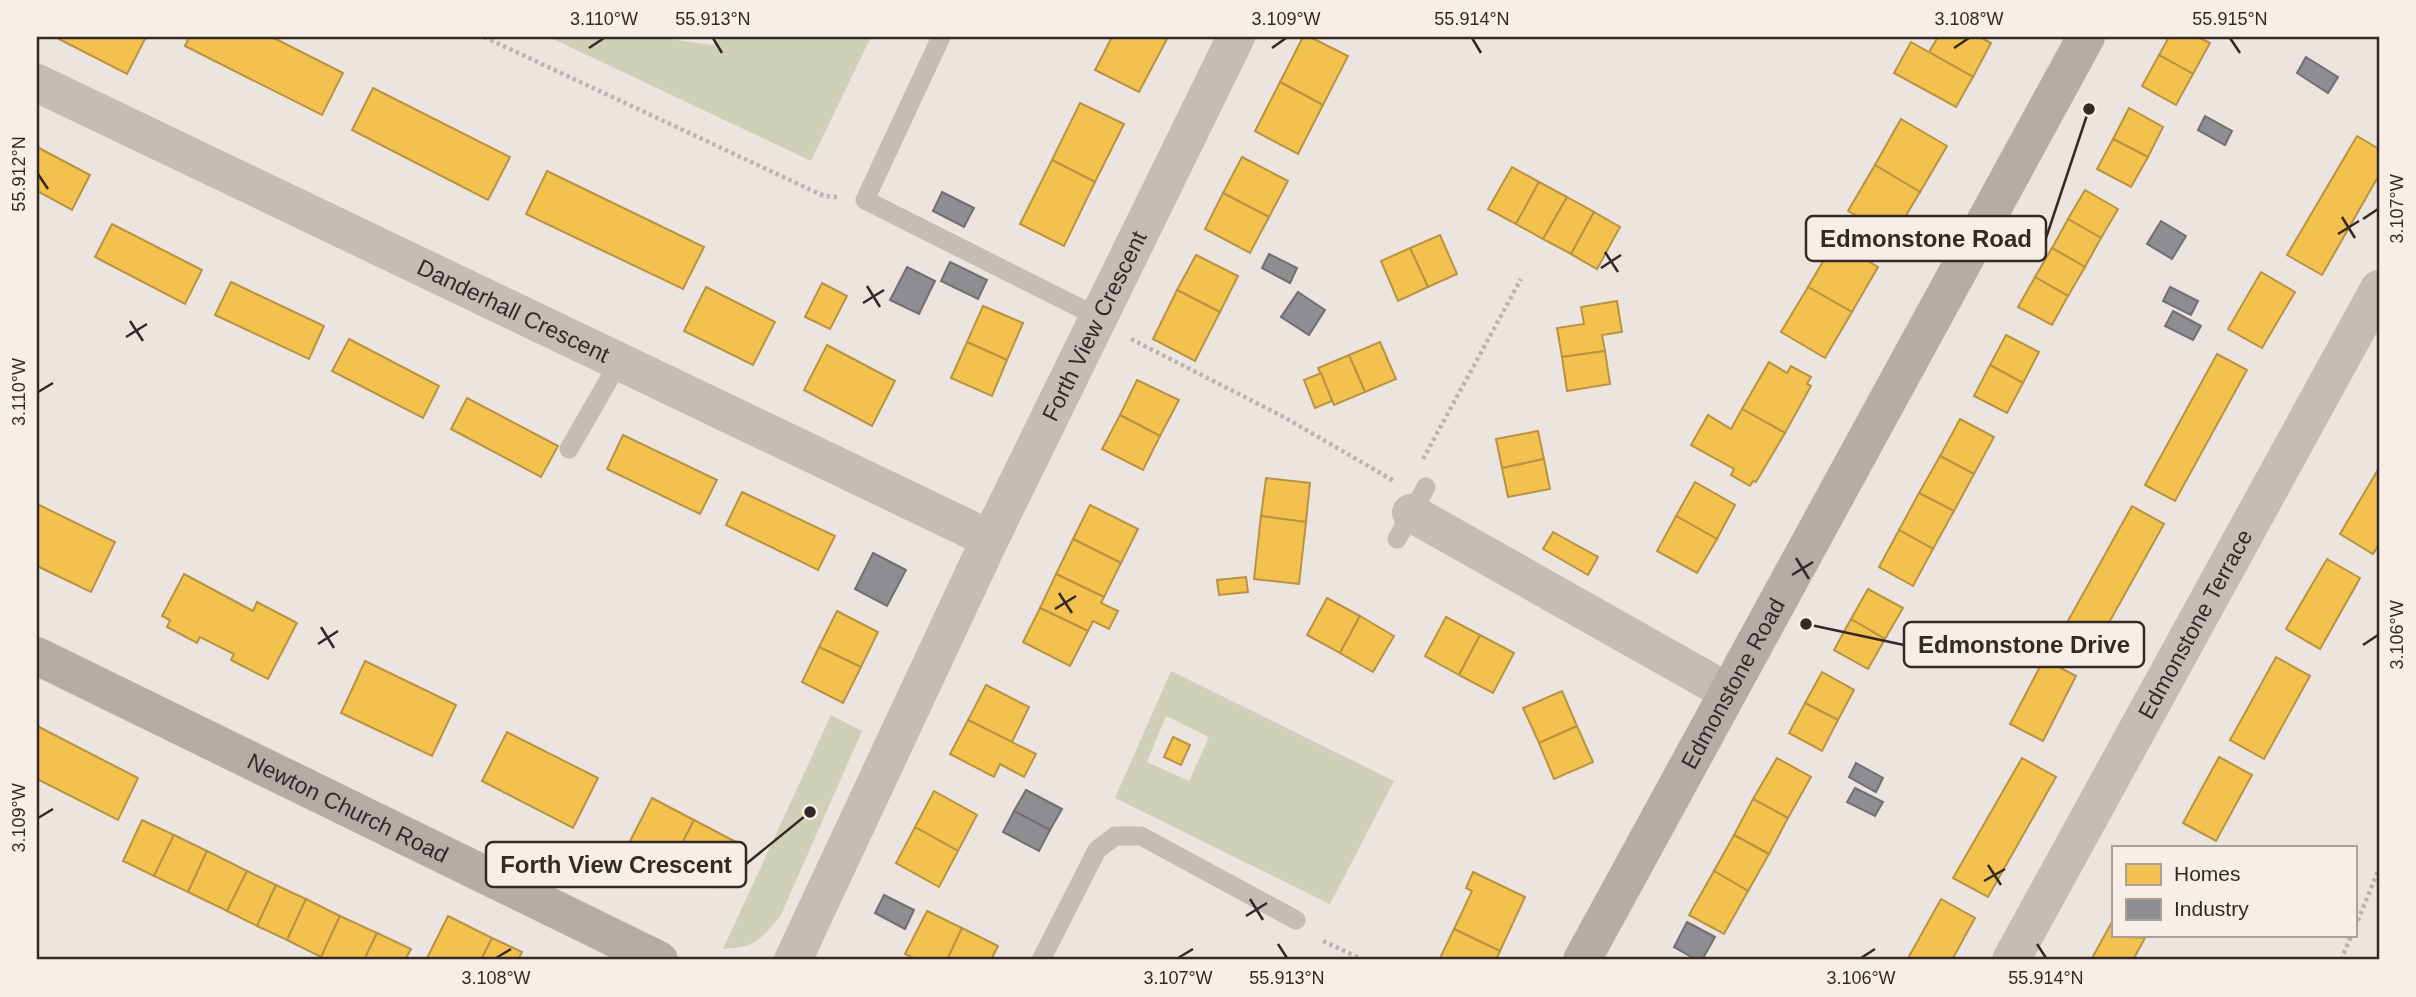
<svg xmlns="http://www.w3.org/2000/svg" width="2416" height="997" font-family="Helvetica,sans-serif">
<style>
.green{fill:#ced0b8;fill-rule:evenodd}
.homes{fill:#f2c14e;stroke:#b99342;stroke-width:2}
.industry{fill:#8d8d92;stroke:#726f72;stroke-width:2}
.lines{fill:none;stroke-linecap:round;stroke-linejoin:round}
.path{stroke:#bcb4b0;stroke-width:4.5;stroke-dasharray:3.5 3.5;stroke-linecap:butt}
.lane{stroke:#c4bcb7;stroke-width:19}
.street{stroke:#c4bcb7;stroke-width:38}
.secondary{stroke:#b5aca8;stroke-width:38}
.ticks{fill:none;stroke:#342926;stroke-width:2.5}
.labels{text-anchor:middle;stroke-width:7;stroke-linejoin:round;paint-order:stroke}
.street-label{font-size:23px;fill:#342926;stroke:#f9eee5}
.leader{fill:none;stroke:#342926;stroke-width:2.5}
.callout-dot{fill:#342926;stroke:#f9eee5;stroke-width:2.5}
.callout{fill:#f9eee5;stroke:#342926;stroke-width:2.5}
.callout-label{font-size:24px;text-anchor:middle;font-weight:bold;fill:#342926}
.neatline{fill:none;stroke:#342926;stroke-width:2.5}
.ticks-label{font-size:18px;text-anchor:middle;fill:#342926}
</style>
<rect width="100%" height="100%" fill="#ebe4df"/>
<g class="green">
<path d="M549 37H656L712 45 722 37H871L811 161Z"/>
<path d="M1171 671 1394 781 1330 904 1115 798ZM1166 716 1209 737 1189 781 1147 762Z"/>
<path d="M831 715 862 731 780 917C758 941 757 947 723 949Z"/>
</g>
<g class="homes">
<path d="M60 37H146L127 74 59 39Z"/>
<path d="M189 37H272L343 73 322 115 185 46Z"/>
<path d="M1112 37H1168L1139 92 1095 70Z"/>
<path d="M1303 37H1310L1348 56 1323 105 1280 82Z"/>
<path d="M1938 37H1980L1991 43 1973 77 1929 52Z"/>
<path d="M2169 37H2198L2210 43 2193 74 2159 55Z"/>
<path d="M1911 42 1973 77 1956 107 1894 73Z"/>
<path d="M2159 55 2193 74 2176 105 2142 86Z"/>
<path d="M1280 82 1323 105 1298 154 1255 131Z"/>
<path d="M373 88 510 157 488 200 352 130Z"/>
<path d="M1080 103 1124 124 1095 182 1052 160Z"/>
<path d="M2129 108 2163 127 2148 157 2113 139Z"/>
<path d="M1901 119 1947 146 1920 192 1875 165Z"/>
<path d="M2357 136 2379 149V175L2322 275 2287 255Z"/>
<path d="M2113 139 2148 157 2131 187 2097 169Z"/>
<path d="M37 147 90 175 72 210 37 191Z"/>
<path d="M1242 157 1288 181 1269 217 1223 193Z"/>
<path d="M1052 160 1095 182 1064 246 1020 224Z"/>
<path d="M1875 165 1920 192 1893 237 1848 211Z"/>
<path d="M1512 167 1539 182 1516 224 1488 209Z"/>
<path d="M547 171 704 247 683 289 526 214Z"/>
<path d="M1539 182 1567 197 1543 239 1516 224Z"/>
<path d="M2085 190 2118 209 2101 238 2068 219Z"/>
<path d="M1223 193 1269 217 1250 253 1205 229Z"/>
<path d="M1567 197 1594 212 1571 254 1543 239Z"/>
<path d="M1594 212 1620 227 1597 269 1571 254Z"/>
<path d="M2068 219 2101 238 2085 267 2052 248Z"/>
<path d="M112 224 202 270 185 304 95 257Z"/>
<path d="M1440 235 1457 274 1428 287 1410 248Z"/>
<path d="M1835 241 1878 267 1852 312 1808 287Z"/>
<path d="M1410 248 1428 287 1398 301 1381 261Z"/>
<path d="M2052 248 2085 267 2068 296 2035 277Z"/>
<path d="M1196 255 1238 276 1220 312 1177 290Z"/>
<path d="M2261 272 2295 292 2262 348 2228 329Z"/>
<path d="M2035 277 2068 296 2052 325 2018 307Z"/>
<path d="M231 282 324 326 309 359 215 315Z"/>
<path d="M822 283 847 296 830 329 805 317Z"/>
<path d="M706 287 775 322 753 365 684 331Z"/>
<path d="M1808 287 1852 312 1825 358 1781 332Z"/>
<path d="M1177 290 1220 312 1195 361 1153 339Z"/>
<path d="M1617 301 1622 332 1602 335 1605 351 1562 357 1557 328 1584 324 1581 307Z"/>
<path d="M983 306 1023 323 1007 360 967 342Z"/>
<path d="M2006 335 2039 352 2023 383 1990 365Z"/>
<path d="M349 339 439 386 423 418 332 371Z"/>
<path d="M967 342 1007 360 992 396 951 378Z"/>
<path d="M1380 342 1396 379 1365 392 1349 355Z"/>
<path d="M827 345 895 381 872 426 804 390Z"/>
<path d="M1605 351 1610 384 1567 391 1562 357Z"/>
<path d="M2217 354 2247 370 2175 501 2145 485Z"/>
<path d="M1349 355 1365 392 1334 405 1318 368Z"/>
<path d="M1769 362 1787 373 1791 366 1811 377 1807 384 1811 386 1785 433 1742 409Z"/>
<path d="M1990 365 2023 383 2007 413 1974 396Z"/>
<path d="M1321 373 1332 401 1315 408 1304 380Z"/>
<path d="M1137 380 1179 400 1160 436 1120 415Z"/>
<path d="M467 398 558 446 541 477 451 429Z"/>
<path d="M1742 409 1785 433 1756 482 1753 481 1750 486 1731 475 1734 469 1691 445 1708 415 1731 429Z"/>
<path d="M1120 415 1160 436 1143 470 1102 449Z"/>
<path d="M1960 419 1994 437 1974 474 1940 456Z"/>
<path d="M1538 431 1544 459 1502 468 1496 439Z"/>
<path d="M623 435 717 480 700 514 607 469Z"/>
<path d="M1940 456 1974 474 1954 511 1919 493Z"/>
<path d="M1544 459 1550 489 1508 497 1502 468Z"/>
<path d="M2379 468V544L2373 554 2340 534Z"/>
<path d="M1266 478 1310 483 1306 522 1261 516Z"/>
<path d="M1695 482 1735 505 1717 539 1676 516Z"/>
<path d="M742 492 835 536 818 570 726 525Z"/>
<path d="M1919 493 1954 511 1933 549 1899 530Z"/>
<path d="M37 504 115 542 91 592 37 566Z"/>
<path d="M1090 505 1138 529 1121 563 1073 539Z"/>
<path d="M2132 506 2164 524 2091 655 2059 637Z"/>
<path d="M1261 516 1306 522 1299 584 1254 579Z"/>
<path d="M1676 516 1717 539 1697 573 1657 551Z"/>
<path d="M1899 530 1933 549 1913 586 1879 567Z"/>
<path d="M1553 532 1598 557 1588 575 1543 549Z"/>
<path d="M1073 539 1121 563 1104 597 1056 574Z"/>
<path d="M2327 559 2360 578 2320 649 2286 629Z"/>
<path d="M184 574 253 611 257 602 297 623 268 679 231 660 234 654 200 637 197 643 167 627 170 620 162 616Z"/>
<path d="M1056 574 1104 597 1101 603 1118 611 1109 629 1093 621 1088 631 1040 608Z"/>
<path d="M1246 577 1248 592 1219 595 1217 580Z"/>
<path d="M1868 589 1903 608 1885 639 1851 619Z"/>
<path d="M1327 598 1360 616 1340 653 1307 635Z"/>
<path d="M1040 608 1088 631 1070 666 1023 642Z"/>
<path d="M837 611 878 632 861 667 819 647Z"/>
<path d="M1360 616 1394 636 1373 672 1340 653Z"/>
<path d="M1446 617 1480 635 1459 675 1425 656Z"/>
<path d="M1851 619 1885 639 1868 669 1834 650Z"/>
<path d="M1480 635 1514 653 1493 693 1459 675Z"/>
<path d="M819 647 861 667 843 703 802 682Z"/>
<path d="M2276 657 2310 676 2264 759 2230 740Z"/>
<path d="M2044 659 2076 676 2043 741 2010 724Z"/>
<path d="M365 661 456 705 432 756 341 713Z"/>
<path d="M1822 672 1854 690 1838 720 1805 703Z"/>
<path d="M986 685 1029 707 1012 742 968 720Z"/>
<path d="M1562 691 1577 726 1539 743 1523 708Z"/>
<path d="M1805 703 1838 720 1822 751 1789 733Z"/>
<path d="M968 720 1036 754 1024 777 1000 764 994 777 950 754Z"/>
<path d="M37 726 138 778 118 820 37 779Z"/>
<path d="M1577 726 1593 762 1554 779 1539 743Z"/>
<path d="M507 732 598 778 573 828 482 781Z"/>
<path d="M1173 737 1190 745 1181 765 1164 757Z"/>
<path d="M2219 757 2252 775 2216 841 2183 823Z"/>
<path d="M1777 758 1811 777 1788 818 1753 799Z"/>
<path d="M2022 758 2056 777 1988 897 1953 878Z"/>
<path d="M934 791 977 815 958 851 915 827Z"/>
<path d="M652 798 694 820 671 865 629 843Z"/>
<path d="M1753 799 1788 818 1769 854 1734 835Z"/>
<path d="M142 820 174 835 154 876 123 861Z"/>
<path d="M694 820 736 842 713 887 671 865Z"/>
<path d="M915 827 958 851 939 887 896 863Z"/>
<path d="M174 835 207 851 188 892 154 876Z"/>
<path d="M1734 835 1769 854 1748 891 1714 871Z"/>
<path d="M207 851 247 871 227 911 188 892Z"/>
<path d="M247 871 276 885 257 926 227 911Z"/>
<path d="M1714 871 1748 891 1724 934 1689 915Z"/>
<path d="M1473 872 1525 897 1500 951 1454 929 1472 891 1466 888Z"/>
<path d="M276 885 306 899 287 940 257 926Z"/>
<path d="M306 899 340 916 321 957 287 940Z"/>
<path d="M1941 899 1975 918 1952 960H1907Z"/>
<path d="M927 911 962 928 947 960H918L905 954Z"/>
<path d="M340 916 377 933 364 960H328L321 957Z"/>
<path d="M448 916 492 938 481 960H426Z"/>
<path d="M2113 920V936L2145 938 2133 960H2091Z"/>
<path d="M962 928 998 946 991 960H947Z"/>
<path d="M1454 929 1500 951 1496 960H1439Z"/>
<path d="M377 933 411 949 405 960H364Z"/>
<path d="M492 938 522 952 518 960H481Z"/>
</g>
<g class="industry">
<path d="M2306 57 2338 77 2328 93 2297 73Z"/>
<path d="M2205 116 2232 131 2225 145 2198 130Z"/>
<path d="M942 192 974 208 964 227 933 211Z"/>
<path d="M2161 221 2186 236 2172 259 2147 244Z"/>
<path d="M1269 254 1297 268 1290 283 1262 268Z"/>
<path d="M950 262 987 280 978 299 941 281Z"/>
<path d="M907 267 935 281 919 314 890 300Z"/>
<path d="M2170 287 2198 301 2191 315 2163 301Z"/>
<path d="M1298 292 1325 310 1309 335 1281 317Z"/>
<path d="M2173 311 2201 326 2193 340 2165 326Z"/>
<path d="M873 553 906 570 887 606 855 589Z"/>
<path d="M1856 763 1883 778 1876 792 1849 777Z"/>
<path d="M1855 788 1883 802 1875 816 1847 802Z"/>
<path d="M1026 790 1062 809 1050 830 1014 811Z"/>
<path d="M1014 811 1050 830 1039 851 1003 832Z"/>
<path d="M884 895 914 910 905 929 875 913Z"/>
<path d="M1687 922 1715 937 1702 960H1697L1674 947Z"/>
</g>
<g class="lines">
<g class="path">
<path d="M484 37 824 196 837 197"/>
<path d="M1131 339 1284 417 1394 481"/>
<path d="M1423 459 1521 279"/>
<path d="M2355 927 2379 869"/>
<path d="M1323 941 1364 960"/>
<path d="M2341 960 2351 936"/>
</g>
<g class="lane">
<path d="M941 37 865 200 1100 318"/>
<path d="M569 449 619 362"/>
<path d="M1397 539 1426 487"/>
<path d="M1041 960 1097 850 1115 836H1141L1296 920"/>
</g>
<g class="street">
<path id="s1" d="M37 83 990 539"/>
<path d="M1411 513 1728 692"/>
<path id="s2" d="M793 960 990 539 1236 37"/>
<path id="s3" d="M2011 960 2379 289"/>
</g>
<g class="secondary">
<path id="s4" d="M37 656 659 960"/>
<path id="s5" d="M1582 960 2086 37"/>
</g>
</g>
<path class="ticks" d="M713 38 722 53M1472 38 1481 53M2230 38 2240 53M589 48 604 38M1272 48 1286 38M1954 48 1969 38M38 174 48 189M2342 217 2355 238M2363 219 2378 209M2338 234 2359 221M1605 252 1618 272M1601 268 1621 255M867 286 880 307M863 303 884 290M130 321 143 341M126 337 147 324M38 392 53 383M1796 558 1809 579M1792 575 1813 562M1059 593 1072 613M1055 609 1076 596M321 627 334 648M318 644 338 631M2363 645 2378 635M38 818 53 809M1988 865 2001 885M1984 881 2005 869M1250 899 1263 920M1246 916 1267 903M1278 944 1287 958M2037 944 2046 958M496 958 511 949M1178 958 1193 949M1861 958 1875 949"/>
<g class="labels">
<g class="street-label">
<text dy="8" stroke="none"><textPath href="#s1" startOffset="528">Danderhall Crescent</textPath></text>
<text dy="8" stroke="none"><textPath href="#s2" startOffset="702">Forth View Crescent</textPath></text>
<text dy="8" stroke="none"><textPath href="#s3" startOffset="383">Edmonstone Terrace</textPath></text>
<text dy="8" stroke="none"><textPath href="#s5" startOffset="315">Edmonstone Road</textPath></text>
<text dy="8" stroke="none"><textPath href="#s4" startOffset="346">Newton Church Road</textPath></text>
</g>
</g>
<path class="leader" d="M2089 109L2046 238M1806 624L1904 645M810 812L746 864"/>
<g class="callout-dot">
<circle cx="2089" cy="109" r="7"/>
<circle cx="1806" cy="624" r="7"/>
<circle cx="810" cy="812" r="7"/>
</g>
<g class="callout">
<rect x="1806" y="216" width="240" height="45" rx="7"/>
<rect x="1904" y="622" width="240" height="45" rx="7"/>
<rect x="486" y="842" width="260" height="45" rx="7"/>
</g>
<g class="callout-label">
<text x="1926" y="247">Edmonstone Road</text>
<text x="2024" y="653">Edmonstone Drive</text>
<text x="616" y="873">Forth View Crescent</text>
</g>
<rect width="2416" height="997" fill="none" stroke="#f9eee5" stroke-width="77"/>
<rect x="2112" y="846" width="245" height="91" fill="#f9eee5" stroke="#aa9f99" stroke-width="2"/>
<rect x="2126" y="864" width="35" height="21" fill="#f2c14e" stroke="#aa9f99" stroke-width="2"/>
<text x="2174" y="881" font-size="21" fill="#342926">Homes</text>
<rect x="2126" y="899" width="35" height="21" fill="#8d8d92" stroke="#aa9f99" stroke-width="2"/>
<text x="2174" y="916" font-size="21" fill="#342926">Industry</text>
<rect x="38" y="38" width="2340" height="920" class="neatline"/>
<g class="ticks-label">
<text x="604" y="25">3.110°W</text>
<text x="713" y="25">55.913°N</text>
<text x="1286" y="25">3.109°W</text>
<text x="1472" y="25">55.914°N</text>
<text x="1969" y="25">3.108°W</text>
<text x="2230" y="25">55.915°N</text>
<text transform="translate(19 174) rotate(-90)" y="6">55.912°N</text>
<text transform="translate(2397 209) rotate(-90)" y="6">3.107°W</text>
<text transform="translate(19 392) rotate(-90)" y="6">3.110°W</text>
<text transform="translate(2397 635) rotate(-90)" y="6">3.106°W</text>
<text transform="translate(19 818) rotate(-90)" y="6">3.109°W</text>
<text x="496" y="984">3.108°W</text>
<text x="1178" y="984">3.107°W</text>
<text x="1287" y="984">55.913°N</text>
<text x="1861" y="984">3.106°W</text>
<text x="2046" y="984">55.914°N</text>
</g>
</svg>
